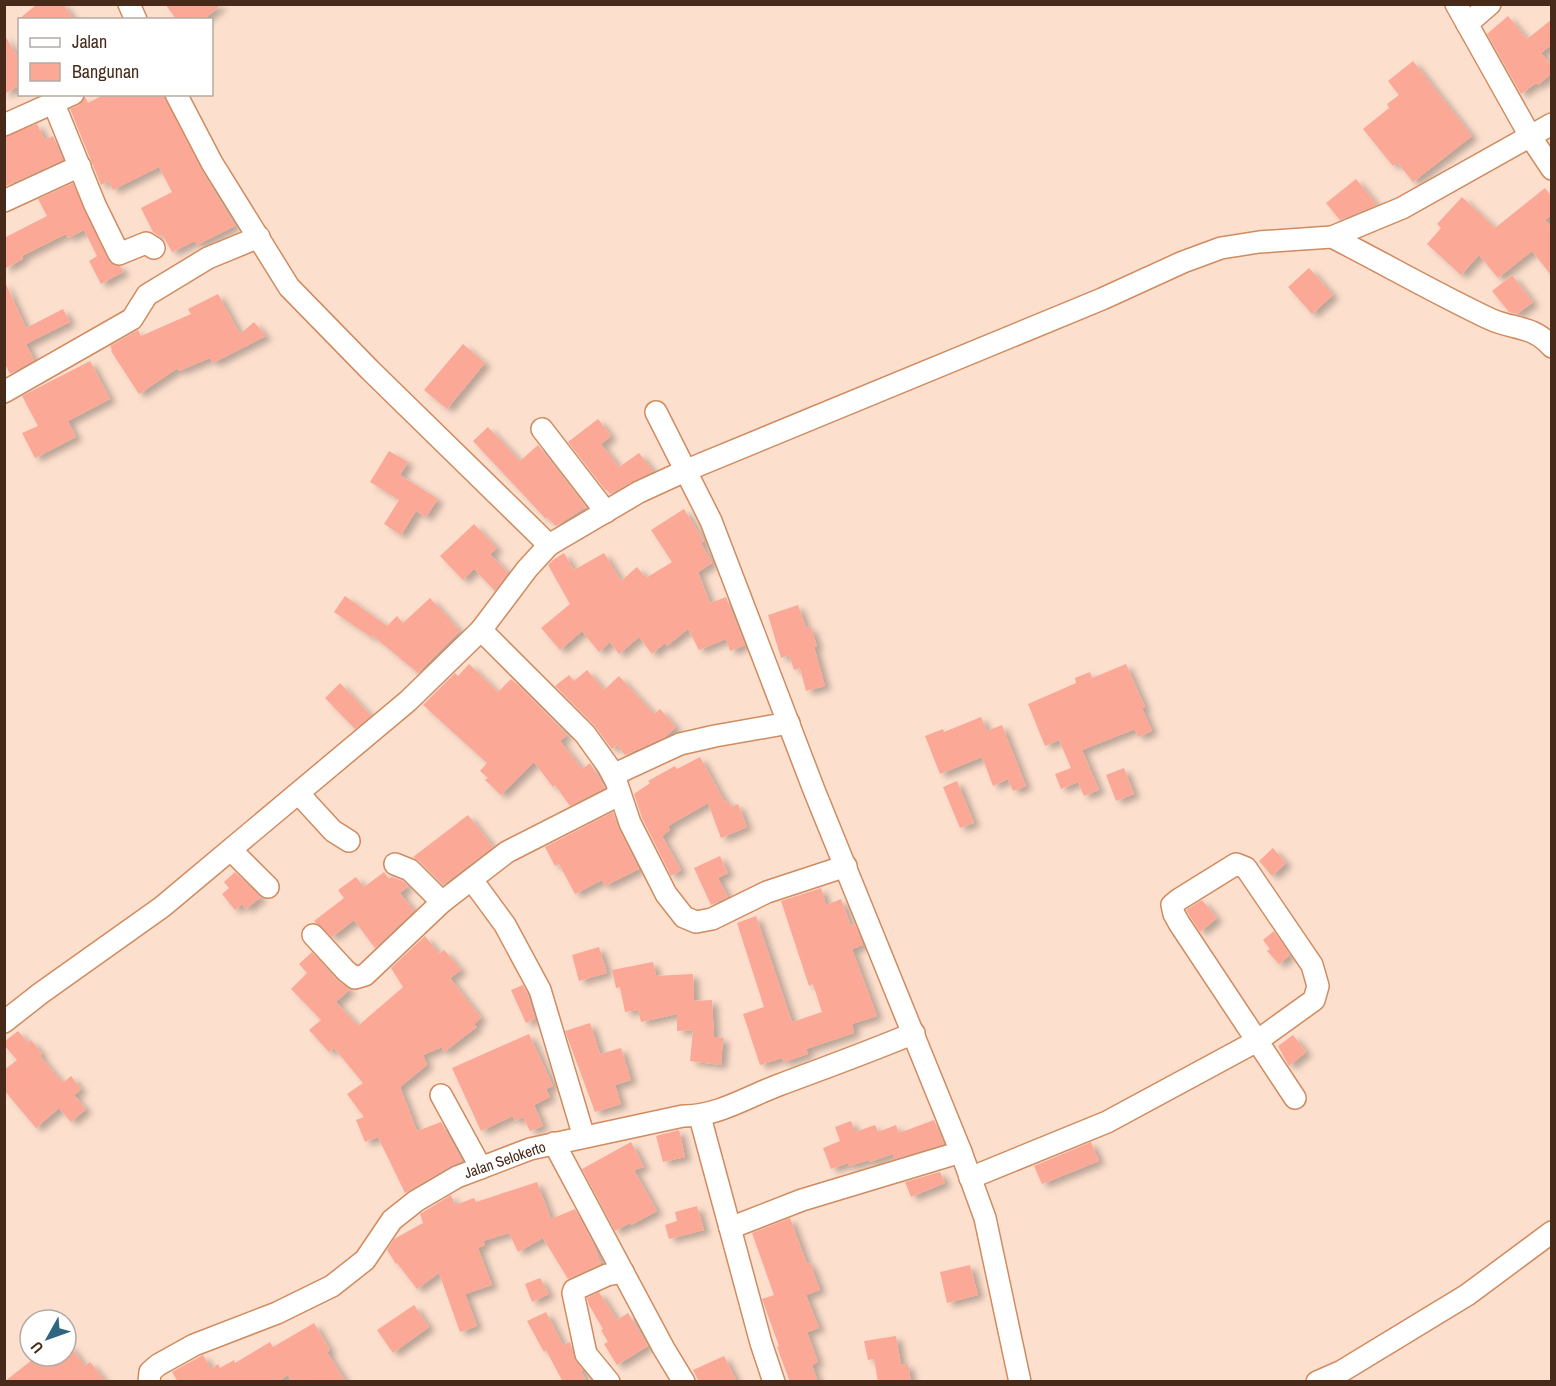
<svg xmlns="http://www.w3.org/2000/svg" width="1556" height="1386" font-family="'Archivo Narrow',sans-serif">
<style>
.building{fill:#fba897;filter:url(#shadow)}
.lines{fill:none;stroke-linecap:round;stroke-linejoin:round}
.minor-casing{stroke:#d08b60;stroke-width:24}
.minor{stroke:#fff;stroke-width:21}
.labels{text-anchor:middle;stroke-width:6;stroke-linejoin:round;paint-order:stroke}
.street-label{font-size:15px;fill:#472a19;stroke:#fff}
</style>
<defs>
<filter id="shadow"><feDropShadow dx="6" dy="4" stdDeviation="3" flood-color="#0004"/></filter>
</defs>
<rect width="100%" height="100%" fill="#fddfcd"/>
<g class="building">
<path d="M37 4H63L74 20H18Z"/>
<path d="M165 4H222L203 20H177Z"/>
<path d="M1508 16 1527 39 1551 20V45L1541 53 1551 65V74L1538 85 1536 83 1521 94 1487 34Z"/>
<path d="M4 34 20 61V85L4 94Z"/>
<path d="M1413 61 1472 136 1413 182 1397 162 1393 166 1363 129 1389 108 1387 104 1399 95 1388 81Z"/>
<path d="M105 94H163L201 169 235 226 197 245 195 241 172 252 162 234 159 236 153 232 141 208 172 192 159 167 113 190 108 181 101 185 70 109 79 105 85 97 88 103Z"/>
<path d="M37 124 45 140 53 136 63 160 4 187V137Z"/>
<path d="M1356 179 1377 205 1340 220 1326 203Z"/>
<path d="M73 183 108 260 112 265 120 266 123 272 101 284 89 261 97 256 84 230 68 238 66 234 22 256 23 259 4 269V238L47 216 38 199Z"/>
<path d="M1545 188 1551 196V215L1545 220 1551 227V275L1532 251 1498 278 1479 255 1461 275 1427 244 1441 228 1437 224 1462 197 1495 228Z"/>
<path d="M1309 268 1333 295 1312 314 1288 287Z"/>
<path d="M1512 275 1533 302 1517 314 1509 312 1492 291Z"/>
<path d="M4 280 26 328 63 309 70 322 26 344 34 360 10 374 4 362Z"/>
<path d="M218 294 240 334 254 322 266 336 213 363 210 358 179 371 178 368 139 394 111 351 112 350 110 346 138 330 141 336 191 314 188 309Z"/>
<path d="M463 344 485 363 447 409 424 390Z"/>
<path d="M90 361 110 399 68 421 76 437 35 458 22 433 38 426 22 396Z"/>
<path d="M598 419 611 436 601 444 619 467 639 453 653 471 610 494 607 490 606 491 568 442Z"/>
<path d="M488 427 520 461 538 445 586 507 556 526 547 517 546 519 473 441Z"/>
<path d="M389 451 408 462 400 475 438 499 426 517 416 511 401 535 384 524 399 500 370 482Z"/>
<path d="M684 509 704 541 701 543 712 563 698 572 710 603 726 597 745 645 730 651 726 639 699 650 688 629 667 646 665 643 652 654 639 637 619 654 610 642 599 652 582 631 560 650 541 628 570 604 548 565 553 560 564 553 574 570 604 553 621 581 637 567 646 578 672 562 651 530Z"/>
<path d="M474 524 497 548 490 554 508 573 495 591 474 569 463 580 440 556Z"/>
<path d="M345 596 387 626 397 616 403 623 430 598 460 631 418 673 372 635 371 637 334 612Z"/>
<path d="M798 605 806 628 811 627 817 646 814 647 825 686 806 691 800 668 794 670 789 655 781 658 768 615Z"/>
<path d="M469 664 498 692 511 679 518 685 567 735 560 741 582 769 590 763 605 788 570 806 555 785 553 787 534 762 501 795 485 780 488 778 480 771 487 763 423 705 455 673 458 676Z"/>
<path d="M1126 664 1145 707 1142 708 1152 731 1138 737 1135 729 1082 750 1099 790 1084 796 1078 782 1061 789 1055 774 1071 768 1059 740 1045 746 1028 704 1076 683 1075 678 1090 672 1092 678Z"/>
<path d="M587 670 604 690 619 676 654 714 660 709 676 727 665 737 625 755 617 745 612 749 594 725 555 686 569 675 574 681Z"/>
<path d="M340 683 371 716 355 729 325 698Z"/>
<path d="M981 717 987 731 1002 725 1026 786 1013 791 1008 779 993 786 982 757 940 774 925 736 943 729 944 732Z"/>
<path d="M700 757 725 802 729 801 731 807 738 804 747 827 721 838 708 803 668 826 670 830 662 836 681 870 671 876 642 818 634 794 650 783 648 781 675 766 677 769Z"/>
<path d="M1124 768 1134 794 1116 801 1106 775Z"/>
<path d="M957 781 974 823 960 828 943 787Z"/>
<path d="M613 812 619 829 639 869 605 886 602 880 575 894 559 864 555 866 545 847Z"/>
<path d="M468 815 493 847 443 885 419 861 413 857Z"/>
<path d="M1273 848 1286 863 1272 876 1259 861Z"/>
<path d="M720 856 728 873 718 878 728 897 711 905 694 868Z"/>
<path d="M235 872 261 897 246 909 242 904 235 910 222 894 229 888 224 882Z"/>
<path d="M384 872 389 879 392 877 403 881 408 886 400 893 414 911 375 948 354 920 332 937 314 921 344 898 338 890 356 877 364 887Z"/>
<path d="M821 888 826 905 841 899 851 926 855 924 863 945 852 949 877 1016 852 1024 854 1033 806 1049 808 1054 784 1062 782 1058 760 1065 743 1014 764 1007 737 923 756 916 792 1022 822 1012 813 984 809 986 781 901Z"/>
<path d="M1202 900 1217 918 1200 932 1186 910Z"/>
<path d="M1274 931 1290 955 1279 964 1267 951 1270 949 1263 940Z"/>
<path d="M425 936 439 954 444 950 461 970 450 978 481 1018 474 1024 477 1027 444 1052 442 1047 423 1055 427 1065 400 1087 417 1131 441 1122 462 1161 451 1166 405 1193 378 1137 365 1142 356 1120 364 1117 347 1094 363 1083 334 1048 329 1052 309 1030 321 1020 291 989 307 973 299 964 312 952 337 980 350 989 336 1002 358 1026 403 987 391 968Z"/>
<path d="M599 947 607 973 579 981 572 955Z"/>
<path d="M653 962 656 976 693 974 694 1001 712 1000 714 1037 723 1038 721 1065 690 1061 693 1030 677 1031V1014L641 1022 638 1010 625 1012 620 987 616 988 612 970Z"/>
<path d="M523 985 528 995 535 1019 526 1023 511 990Z"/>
<path d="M590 1023 600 1054 621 1048 631 1080 615 1085 621 1104 595 1112 565 1031Z"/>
<path d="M18 1031 28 1043 31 1040 42 1054 40 1056 60 1080 61 1079 64 1082 71 1076 81 1089 74 1095 86 1109 71 1122 59 1108 36 1128 4 1090V1070L17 1060 4 1045V1042Z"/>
<path d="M529 1034 553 1086 546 1089 550 1097 534 1105 543 1126 530 1131 523 1117 515 1121 513 1116 481 1131 452 1068Z"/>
<path d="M1293 1035 1306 1052 1289 1066 1278 1046Z"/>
<path d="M934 1120 944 1144 895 1159 893 1155H890L870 1162 869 1160 849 1166 848 1163 831 1169 823 1148 840 1141 835 1127 851 1121 855 1132 875 1125 878 1132 896 1125 899 1133Z"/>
<path d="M679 1130 685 1157 663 1162 656 1136Z"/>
<path d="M631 1142 644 1167 634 1170 657 1211 631 1225 630 1223 615 1231 582 1169Z"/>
<path d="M1091 1142 1099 1161 1042 1184 1034 1166Z"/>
<path d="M940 1172 945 1183 911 1197 905 1182Z"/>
<path d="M537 1182 551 1219 575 1209 593 1243 601 1264 568 1279 543 1238 518 1252 509 1233 483 1241 485 1245 478 1248 492 1285 465 1294 477 1326 460 1332 439 1273 417 1289 397 1263 396 1264 387 1250 394 1239 423 1223 420 1214 451 1195 455 1205 474 1198 476 1202Z"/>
<path d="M697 1206 704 1230 669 1239 665 1225 677 1221 675 1212Z"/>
<path d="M790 1218 807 1264 810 1263 820 1290 806 1295 819 1328 807 1332 818 1362 812 1365 818 1382H790L777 1347 779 1346 762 1299 774 1295 752 1233Z"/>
<path d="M970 1265 978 1295 947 1303 940 1272Z"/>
<path d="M540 1278 549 1294 532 1302 525 1284Z"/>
<path d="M599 1292 617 1320 628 1313 648 1346 617 1365 604 1344 608 1342 601 1330 603 1329 589 1305 587 1298Z"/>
<path d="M414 1305 429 1327 393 1353 377 1330Z"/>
<path d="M546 1312 563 1345 570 1342 574 1357 583 1370 581 1371 587 1382H563L546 1350 544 1352 527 1321Z"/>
<path d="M314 1323 330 1350 327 1352 346 1382H292L288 1375 277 1382H178L172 1372 203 1355 211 1369 218 1364 220 1368 234 1360 235 1363 270 1342 273 1347Z"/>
<path d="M896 1336 901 1365 908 1364 911 1382H878L874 1359 868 1360 864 1341Z"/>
<path d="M66 1341 85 1366 90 1362 106 1382H4L37 1356H66Z"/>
<path d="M724 1356 737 1382H699L693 1370Z"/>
</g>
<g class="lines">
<g class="minor-casing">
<g id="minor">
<path d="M129 4 136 20"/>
<path d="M1456 4 1530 136 1552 169"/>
<path d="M1467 24 1490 4"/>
<path d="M176 94 212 163 289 287 370 370 549 545 639 492 687 470 1102 299 1183 262 1221 248 1259 242 1332 237 1402 208 1552 124"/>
<path d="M54 104 95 205 119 254 146 243 154 248"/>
<path d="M4 125 73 94"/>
<path d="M4 201 80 166"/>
<path d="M1332 237C1385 264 1437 294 1490 319 1514 330 1533 325 1552 347"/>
<path d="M4 392 132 319 147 295 208 258 259 237"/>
<path d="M656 412 711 521 814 790 961 1152 985 1218 1020 1382"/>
<path d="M542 429 606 512"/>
<path d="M481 630 585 734 608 766 616 781 630 823 666 894 684 917 696 922 712 919 767 892 846 866"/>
<path d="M613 775 680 744 715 736 789 723"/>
<path d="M299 794 333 831 349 841"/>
<path d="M231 850 268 887"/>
<path d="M395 864 410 870 442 902"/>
<path d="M472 880 505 925 540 990 584 1137"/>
<path d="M313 935 346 971 355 978 365 975 442 902 507 852 619 795"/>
<path d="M4 1022 41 993 162 907 408 701 481 630 527 569 549 545"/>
<path d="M441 1095 481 1168"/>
<path d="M700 1117 730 1228"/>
<path d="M554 1143 664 1349 684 1382"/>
<path d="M970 1178 1107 1122 1257 1041 1314 1000 1318 986 1312 965 1246 868 1236 864 1178 900 1172 905 1174 914 1179 923 1295 1098"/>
<path d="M149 1382 150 1372 158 1365 194 1345 277 1313 332 1286 365 1260 392 1220 416 1201 457 1177 530 1149 683 1116C716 1117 749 1096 779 1085 824 1068 869 1052 914 1033"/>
<path d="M609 1382 586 1354 573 1293 574 1290 607 1275 623 1272"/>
<path d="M774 1382 761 1343 730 1228 802 1200 961 1152"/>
<path d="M1317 1382 1342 1371 1467 1295 1552 1232"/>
</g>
</g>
<use href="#minor" class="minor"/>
</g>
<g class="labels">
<g class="street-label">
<text transform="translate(505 1160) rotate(-19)" y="5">Jalan Selokerto</text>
</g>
</g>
<rect width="1556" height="1386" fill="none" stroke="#472a19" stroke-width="12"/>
<rect x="18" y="18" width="195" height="78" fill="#ffffff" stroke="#b5aaa3" stroke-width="1.5"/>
<rect x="30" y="38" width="30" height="9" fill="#ffffff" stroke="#b5aaa3" stroke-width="1.5"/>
<text x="72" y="48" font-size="18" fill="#472a19">Jalan</text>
<rect x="30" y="63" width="30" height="18" fill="#fba897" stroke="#b5aaa3" stroke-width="1.5"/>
<text x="72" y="78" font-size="18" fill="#472a19">Bangunan</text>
<g transform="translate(48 1338) rotate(230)"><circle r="28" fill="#ffffff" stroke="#b5aaa3" stroke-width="1.5"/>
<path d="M0-4.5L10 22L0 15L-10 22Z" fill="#2f6681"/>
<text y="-9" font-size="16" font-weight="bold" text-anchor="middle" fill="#472a19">U</text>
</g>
</svg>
